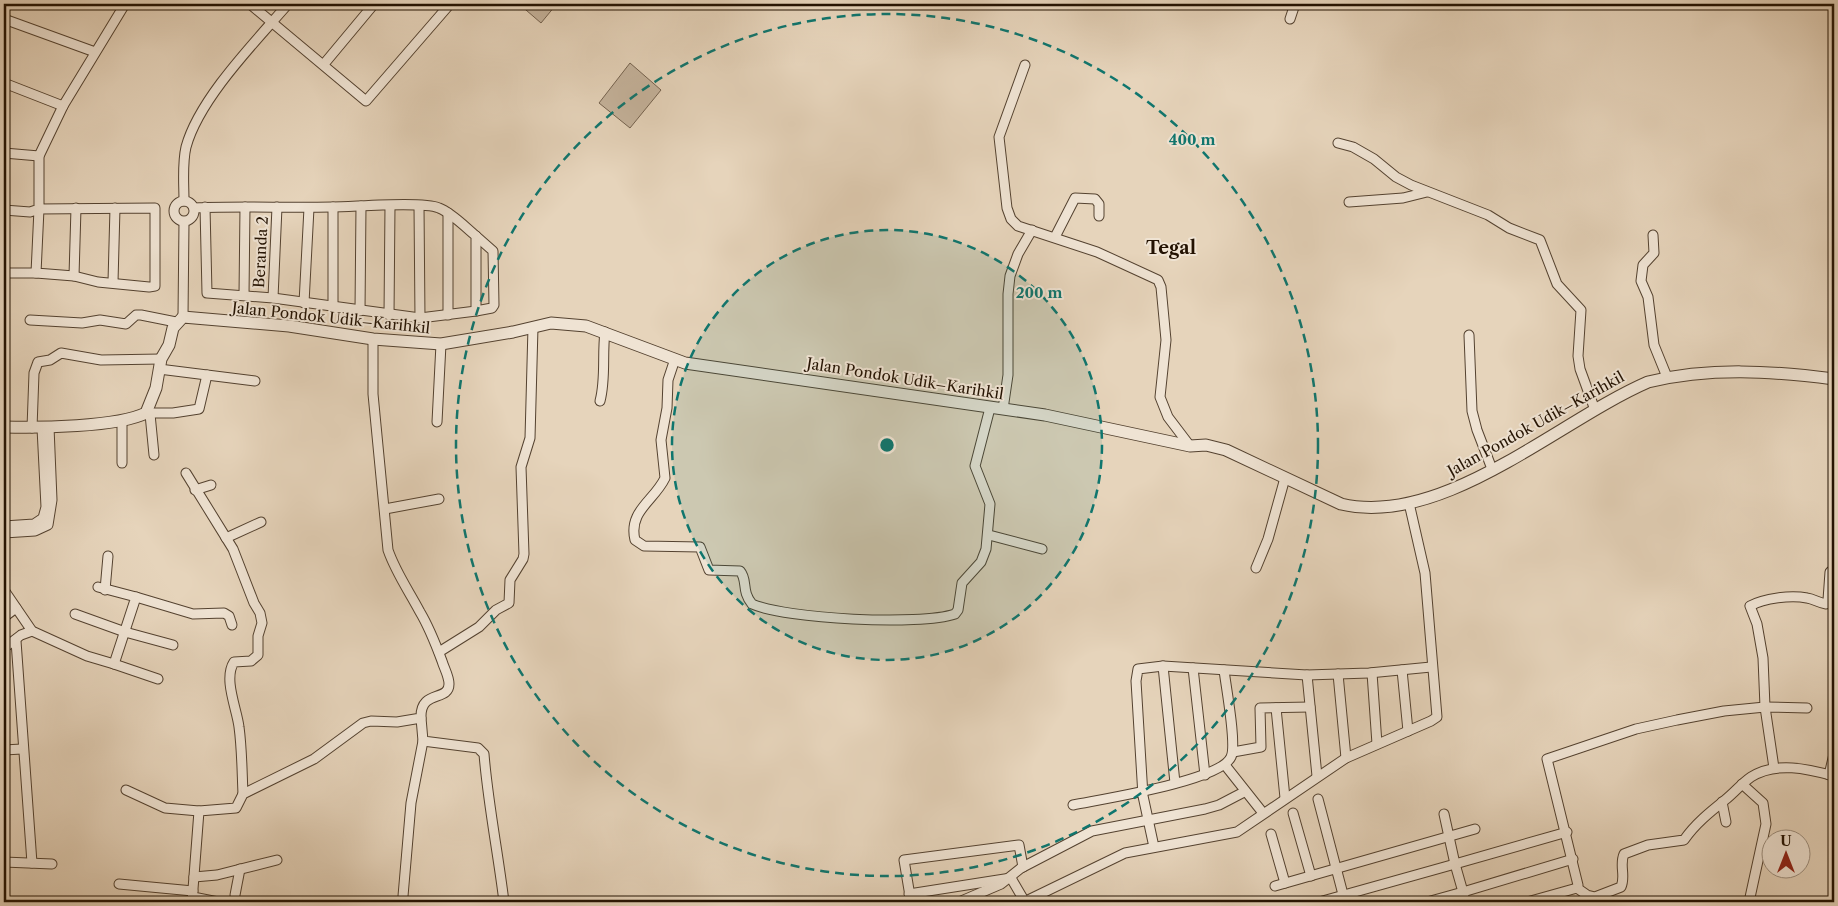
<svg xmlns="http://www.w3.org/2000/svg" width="1838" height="906" font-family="'Libre Caslon Text',serif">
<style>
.green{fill:#c5b39c;stroke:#74624f}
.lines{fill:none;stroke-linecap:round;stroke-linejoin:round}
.minor-casing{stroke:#544230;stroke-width:11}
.tertiary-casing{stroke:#544230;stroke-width:13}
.minor{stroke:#efe3d3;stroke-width:9}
.tertiary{stroke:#efe3d3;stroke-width:11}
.ring{fill:none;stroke:#0f766e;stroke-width:2.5;stroke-dasharray:9 6}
.labels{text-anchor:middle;stroke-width:4;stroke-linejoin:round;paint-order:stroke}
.street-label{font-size:15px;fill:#231202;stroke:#efe3d3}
.quarter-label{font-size:18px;font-weight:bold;fill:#231202;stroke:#efe3d3}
.centre{fill:#0f766e;stroke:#efe3d3;stroke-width:2.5}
.ring-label{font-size:15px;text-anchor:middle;font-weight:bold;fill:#0f766e;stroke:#efe3d3;stroke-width:4;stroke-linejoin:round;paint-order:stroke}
</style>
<rect width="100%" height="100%" fill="#e6d4bb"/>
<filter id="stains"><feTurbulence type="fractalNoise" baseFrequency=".004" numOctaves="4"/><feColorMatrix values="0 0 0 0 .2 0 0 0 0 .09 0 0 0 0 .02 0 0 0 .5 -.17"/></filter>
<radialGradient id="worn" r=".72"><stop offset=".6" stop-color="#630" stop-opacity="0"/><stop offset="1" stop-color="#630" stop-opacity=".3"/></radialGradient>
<g class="green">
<path d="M519 4H552L555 6 541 23Z"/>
<path d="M630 63 661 90 630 128 599 103Z"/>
</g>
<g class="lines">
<g class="minor-casing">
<g id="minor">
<path d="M250 4 366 101 450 4"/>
<path d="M4 19 95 52"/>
<path d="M1290 19 1295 4"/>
<path d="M324 64 374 4"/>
<path d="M1025 65 999 137 1007 208 1011 219 1018 226 1097 252 1158 280 1161 287 1166 340 1160 397 1168 417 1190 446"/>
<path d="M4 83 63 106"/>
<path d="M1338 143 1353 147 1374 159 1396 177 1411 185 1488 215 1509 228 1540 240 1557 284 1581 310 1578 356 1580 369 1595 410"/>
<path d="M4 153 39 156"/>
<circle cx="184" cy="211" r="10"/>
<path d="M184 201C184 184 182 164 186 147 199 99 255 42 288 4"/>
<path d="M1349 202 1403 198 1427 192"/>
<path d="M419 206 420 318"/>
<path d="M333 207V307"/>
<path d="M194 208C240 206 286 208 332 207 354 207 422 201 439 208 452 213 465 227 476 236V311L420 318 273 298 207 293 205 207"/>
<path d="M4 210 30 212 39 209 155 208V286L149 287 98 282 74 276 36 273 39 209V156L63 106 125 4"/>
<path d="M448 213V315"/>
<path d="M1653 235 1654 253 1643 265 1641 281 1648 297 1654 345 1667 377"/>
<path d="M476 236 493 251 494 305 492 308 476 311"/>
<path d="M1055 237 1075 198 1095 199 1099 204V216"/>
<path d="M4 273H36"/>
<path d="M74 276 76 208"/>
<path d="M113 282 115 208"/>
<path d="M244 295 245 207"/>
<path d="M273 298 277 207"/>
<path d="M304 303 309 208"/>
<path d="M360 311 361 206"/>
<path d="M389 315 390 206"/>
<path d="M183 317 184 222"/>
<path d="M30 320 82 323 100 320 126 324 136 315H141L176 322"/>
<path d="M1469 335 1472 411 1477 430 1492 469"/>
<path d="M675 359 668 380 667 408 661 440 665 478C654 501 628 511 635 540L644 546 700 547 709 570 740 571C748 580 741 591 752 604 786 619 920 626 955 614L958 610 962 583 981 562 986 549 990 504 975 466 990 408"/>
<path d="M159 369 255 381"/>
<path d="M600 401C606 379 602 354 605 332"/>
<path d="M1003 409 1008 375V294L1010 276 1018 254 1032 230"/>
<path d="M146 413H173L199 409 207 375"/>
<path d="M150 414 154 455"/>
<path d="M122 420V463"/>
<path d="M437 422 441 344"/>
<path d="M32 428 34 373 38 362 50 360 61 353 101 360 161 359"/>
<path d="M186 473 233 549 254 603 260 613 262 623 258 636V655L251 661 234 662C223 679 237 709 239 727 242 749 242 772 243 794"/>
<path d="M195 490 211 485"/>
<path d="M385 509 439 499"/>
<path d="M4 526 34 524 43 518 46 507 42 428"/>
<path d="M4 533 35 531 48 525 52 500 49 427"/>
<path d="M989 535 1042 549"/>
<path d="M226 538 261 522"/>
<path d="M1256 568 1268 539 1285 478"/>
<path d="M4 590 32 631 87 656 114 664 136 597 98 587"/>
<path d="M105 590 108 556"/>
<path d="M136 597 193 614 224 613 229 616 232 625"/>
<path d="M75 614 125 632 173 645"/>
<path d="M4 617 16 608"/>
<path d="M16 641 32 863"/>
<path d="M4 648 21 635 32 631"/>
<path d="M439 652 479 627 496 610 509 603 510 580 523 559 524 554 521 467 530 438 533 327"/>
<path d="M114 664 158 679"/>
<path d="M1163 666 1175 783"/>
<path d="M1193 668 1205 775"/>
<path d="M1402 670 1408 731"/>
<path d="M1372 673 1377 744"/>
<path d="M1338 674 1346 758"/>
<path d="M1307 675 1317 776"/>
<path d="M1276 708 1285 798"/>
<path d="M421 718 423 741 478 748 484 754C488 804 498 852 504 902"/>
<path d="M4 750 22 749"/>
<path d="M1233 752 1261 747 1260 708 1310 707"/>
<path d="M1225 765 1263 813"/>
<path d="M1774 768 1765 707 1763 658 1757 624 1750 606C1764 598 1791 595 1807 598 1814 599 1819 603 1826 604L1828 600 1830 572 1834 569"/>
<path d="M1829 775 1834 754"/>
<path d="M1742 784 1763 803 1766 824 1749 902"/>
<path d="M126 790 165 808 199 811"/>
<path d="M1318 799 1345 902"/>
<path d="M1722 802 1726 822"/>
<path d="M1073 805C1102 799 1220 781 1231 757 1237 745 1226 687 1224 670"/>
<path d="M1293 813 1311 876"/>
<path d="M1444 814 1455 864 1567 832"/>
<path d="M1271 834 1285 883"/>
<path d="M1154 847 1143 796 1136 681 1138 669 1163 666 1307 675 1369 673 1431 667"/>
<path d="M4 862 52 864"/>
<path d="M194 877 217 875 277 860"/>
<path d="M119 884 193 891"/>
<path d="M1275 886 1475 829"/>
<path d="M1577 888 1587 895 1595 897 1621 887C1626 876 1619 865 1624 854L1648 845 1684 840C1695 824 1710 812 1725 800 1734 793 1742 783 1751 777 1776 761 1808 769 1834 776"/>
<path d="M909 894 1011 878 1025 902"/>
<path d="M235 895 240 869"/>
<path d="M403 896 411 803 423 741"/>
<path d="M193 897 218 902"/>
<path d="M192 902 199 811 236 808 243 794 314 759 363 723 371 721 397 722 421 718C420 689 449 702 449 684 449 676 444 668 442 661 436 645 429 627 420 612 409 591 396 573 388 550L373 394V339"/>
<path d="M911 902 904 860 1019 845 1023 867"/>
<path d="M959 902 1001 884 1021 868 1092 831 1205 809 1219 805 1244 792"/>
<path d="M1024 902 1125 853 1237 832 1346 758 1431 721 1437 717 1425 573 1409 503"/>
<path d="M1319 902 1455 864 1463 892 1427 902"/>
<path d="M1465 902 1463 892 1573 859"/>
<path d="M1527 902 1577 888 1578 885 1547 759 1636 729 1677 720 1724 711 1765 707 1807 708"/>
</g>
</g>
<g class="tertiary-casing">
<path id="tertiary" d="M4 427C37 428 118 427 146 413L156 388 161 359 169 345 173 328 183 317 289 326 373 339 441 344 513 332 551 323 586 326 685 363 1045 415 1190 446 1206 445 1226 450 1341 504C1443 528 1558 421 1648 382 1710 367 1772 371 1834 379"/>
</g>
<use href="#minor" class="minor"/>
<use href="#tertiary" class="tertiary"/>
</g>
<circle cx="887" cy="445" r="215" fill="#0f766e" fill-opacity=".12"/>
<g class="ring">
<circle cx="887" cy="445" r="215"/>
<circle cx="887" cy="445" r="431"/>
</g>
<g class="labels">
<g class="street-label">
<text transform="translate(261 252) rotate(-87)" y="5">Beranda 2</text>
<text transform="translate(331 318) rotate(6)" y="5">Jalan Pondok Udik–Karihkil</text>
<text transform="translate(905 379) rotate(9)" y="5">Jalan Pondok Udik–Karihkil</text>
<text transform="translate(1536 424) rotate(-29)" y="5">Jalan Pondok Udik–Karihkil</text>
</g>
<g class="quarter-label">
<text x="1171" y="254">Tegal</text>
</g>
</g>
<circle cx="887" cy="445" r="8" class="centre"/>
<g class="ring-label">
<text x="1192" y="145">400 m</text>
<text x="1039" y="298">200 m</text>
</g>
<rect width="1838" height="906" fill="none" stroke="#e6d4bb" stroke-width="20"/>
<rect x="5" y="5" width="1828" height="896" fill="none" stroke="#231202" stroke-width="2.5"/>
<rect x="10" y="10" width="1818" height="886" fill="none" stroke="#231202"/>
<g transform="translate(1786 854)"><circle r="24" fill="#efe3d3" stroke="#9d8f7f"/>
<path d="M0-4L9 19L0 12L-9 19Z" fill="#8f2418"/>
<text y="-8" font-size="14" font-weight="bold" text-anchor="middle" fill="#231202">U</text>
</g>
<rect width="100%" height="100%" filter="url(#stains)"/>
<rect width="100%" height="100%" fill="url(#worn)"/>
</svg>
